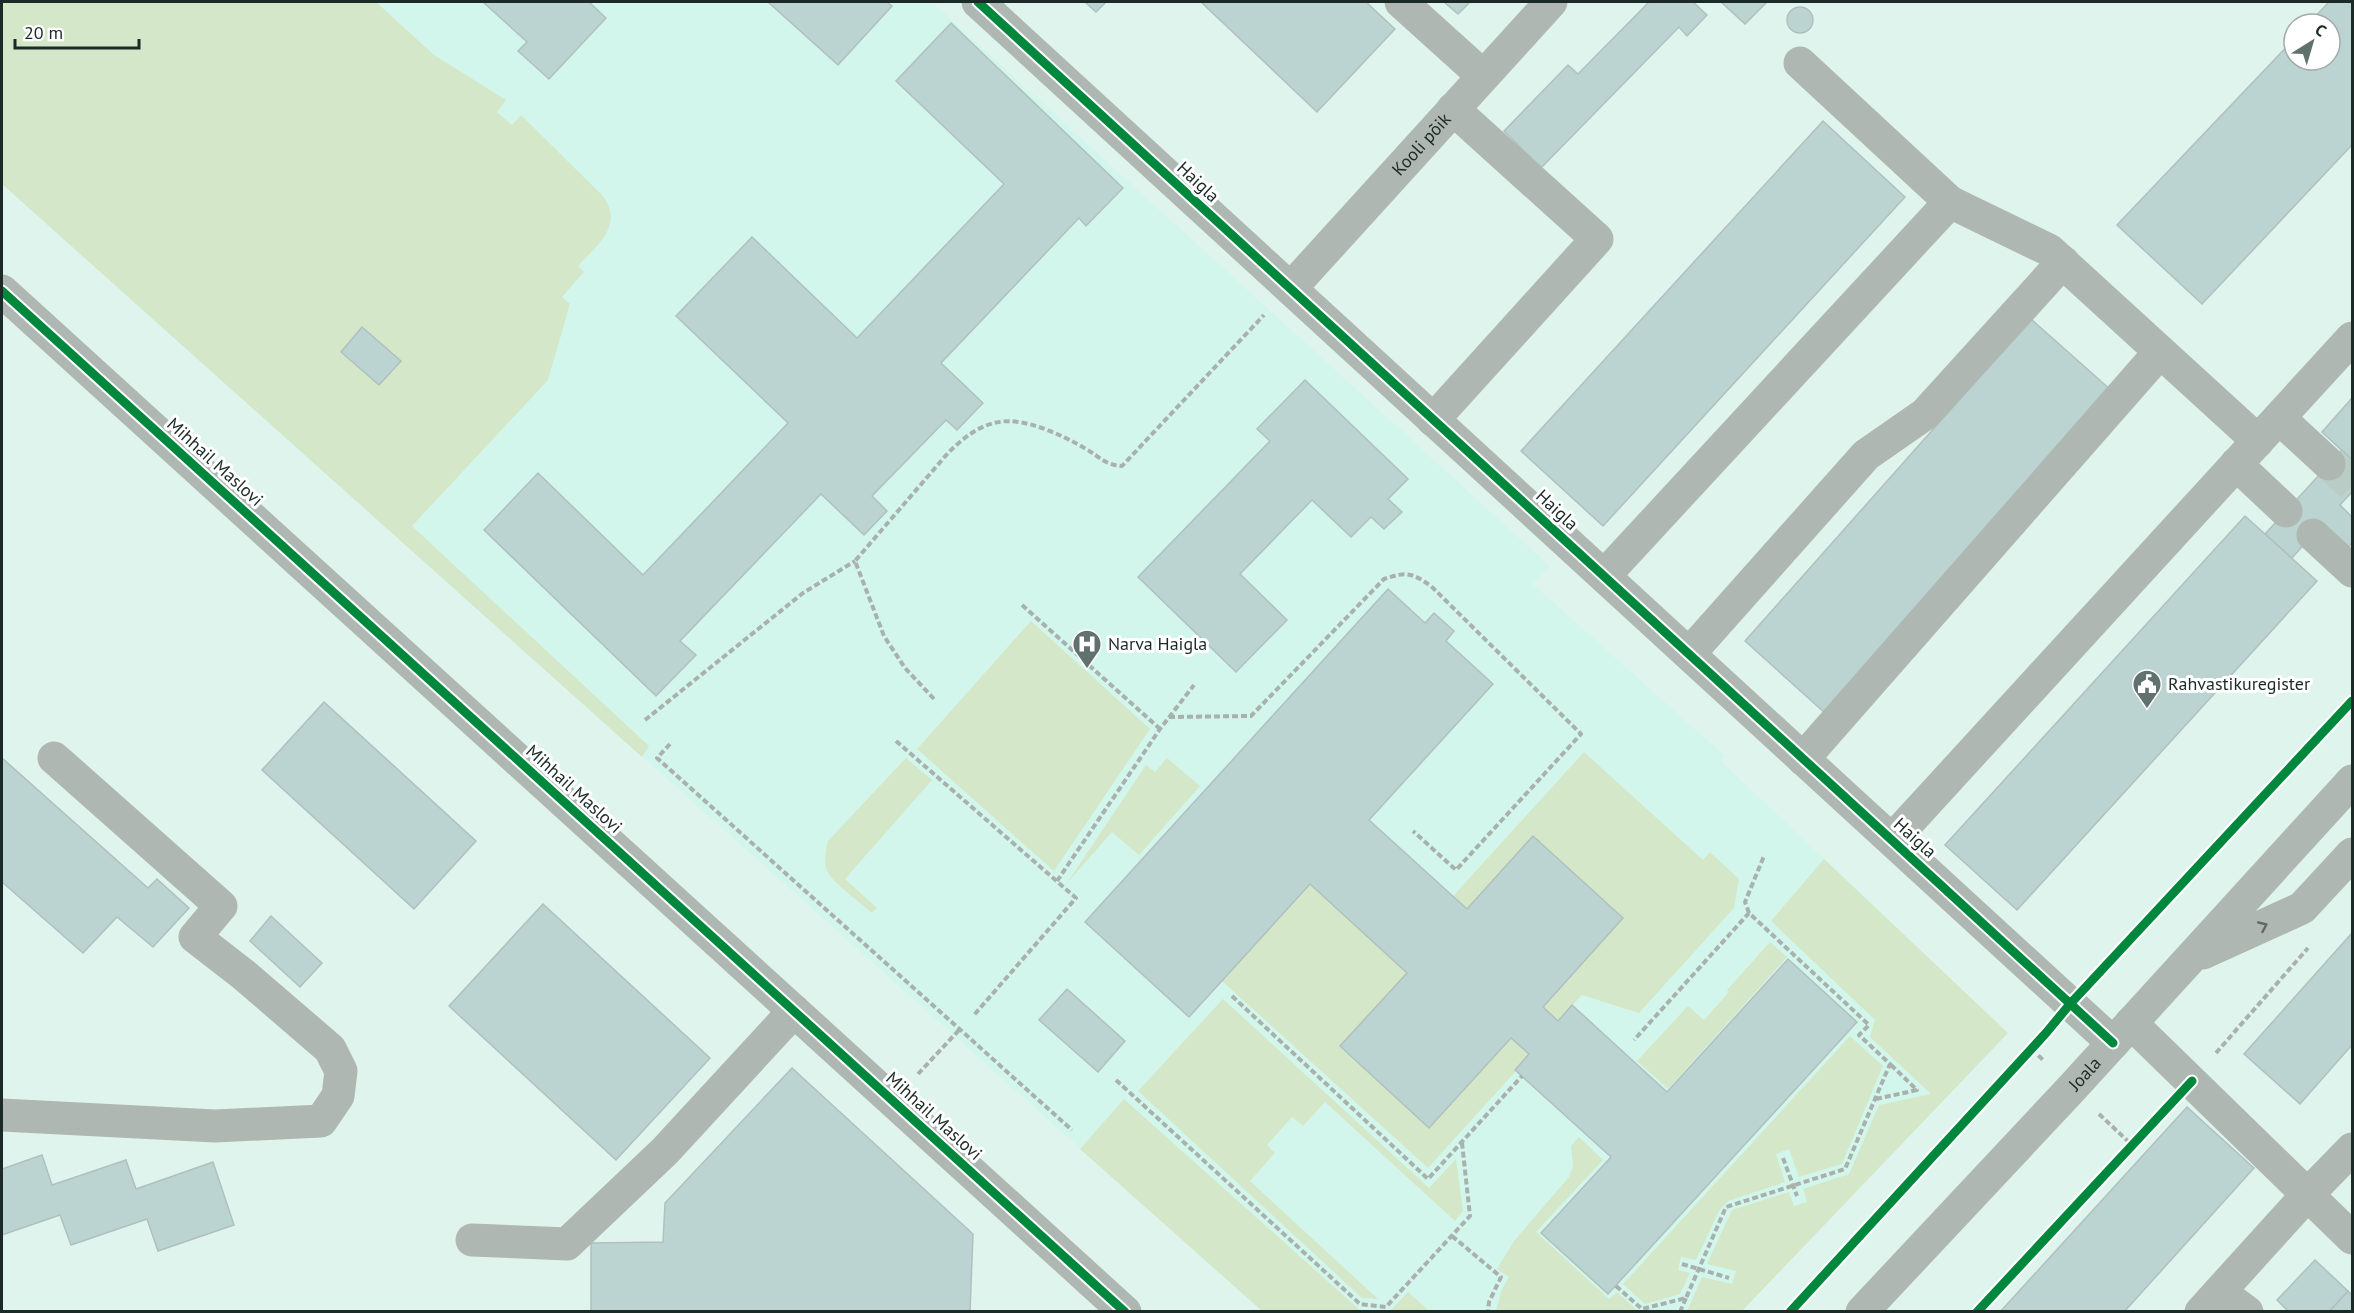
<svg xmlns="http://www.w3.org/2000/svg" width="2354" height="1313" font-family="'PT Sans',sans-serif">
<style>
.built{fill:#d3f6ec}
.green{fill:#d4e7c8}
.building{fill:#bbd3d1;stroke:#b0c0be;stroke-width:1.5}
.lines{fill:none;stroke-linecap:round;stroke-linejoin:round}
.minor-tunnel{stroke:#b9ccc6;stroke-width:33;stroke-dasharray:33 16;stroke-linecap:butt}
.path{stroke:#a9b1ad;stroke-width:4;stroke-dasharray:6 3;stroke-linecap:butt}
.minor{stroke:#afb7b2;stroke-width:33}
.cycleway-casing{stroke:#fff;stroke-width:13}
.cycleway{stroke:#00873e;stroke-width:9}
.oneway{stroke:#5e6966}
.labels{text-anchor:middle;stroke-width:6;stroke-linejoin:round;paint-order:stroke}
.street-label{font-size:18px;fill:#1c2a27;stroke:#fff}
.poi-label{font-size:18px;fill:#1c2a27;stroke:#fff;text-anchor:start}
</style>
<rect width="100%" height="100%" fill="#e0f4ee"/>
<path class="built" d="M2 2H932L1550 566 1533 584 1725 756 1721 761 2008 1033 1742 1311H1262L2 184Z"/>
<g class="green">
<path d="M2 2H376L434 55 506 100 497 112 512 125 521 115 603 196C624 226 598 244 578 266L584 272 562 297 570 304 548 380 412 526 649 746 642 757 2 184Z"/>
<path d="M1031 621 1150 729 1054 871 917 749Z"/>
<path d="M1584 752 1703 860 1710 852 1739 879 1734 908 1639 1013 1582 995 1558 1021 1543 1007 1623 918 1533 836 1467 909 1453 896Z"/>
<path d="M906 758 932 780 845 879 877 908 872 913C862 904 836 885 829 874 823 865 825 852 828 841Z"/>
<path d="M1167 758 1200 786 1139 855 1112 832 1067 883 1146 765 1155 772Z"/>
<path d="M1824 859 2008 1033 1742 1311H1687L1702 1277 1732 1284 1736 1271 1707 1264 1732 1210 1789 1192 1794 1206 1807 1202 1803 1189 1849 1174 1879 1105 1931 1094 1870 1037 1875 1020 1771 921Z"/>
<path d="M1310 884 1407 973 1340 1047 1429 1128 1511 1038 1529 1054 1515 1069 1516 1071 1428 1168 1222 981Z"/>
<path d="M1770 942 1787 957 1668 1089 1637 1061 1688 1006 1704 1020 1729 992 1727 990Z"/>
<path d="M1223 999 1429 1188 1456 1159 1463 1211 1455 1221 1325 1102 1303 1126 1292 1117 1267 1145 1275 1153 1250 1181 1378 1299 1362 1298 1138 1091Z"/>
<path d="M1850 1036 1883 1066 1842 1164 1799 1177 1789 1149 1776 1154 1785 1182 1728 1201 1719 1211 1696 1260 1681 1257 1678 1270 1690 1273 1680 1294 1645 1304 1623 1284Z"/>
<path d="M1124 1099 1361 1311H1362H1262L1080 1149Z"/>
<path d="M1579 1137 1603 1160 1536 1232 1609 1299 1617 1292 1638 1311H1496L1502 1289 1509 1277 1497 1269 1514 1241 1569 1177 1573 1166 1571 1146Z"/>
<path d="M1408 1292 1429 1311H1390Z"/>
</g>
<g class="building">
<path d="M483 2H589L606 18 549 79 518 51 527 42Z"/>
<path d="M768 2H887L892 6 838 65Z"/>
<path d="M1085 2H1106L1096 12Z"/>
<path d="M1201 2H1366L1395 29 1317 112Z"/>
<path d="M1444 2H1470L1458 14Z"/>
<path d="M1649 2H1693L1707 15 1687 36 1679 27 1541 168 1504 131 1568 65 1578 74Z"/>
<path d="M1721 2H1767L1745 24Z"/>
<path d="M2329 2H2352V145L2202 304 2117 225 2294 39V60H2330V24H2308Z"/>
<circle cx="1800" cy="20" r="13"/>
<path d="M951 23 1123 188 1086 226 1079 218 941 363 983 403 957 430 946 420 872 496 887 511 864 535 821 494 680 641 696 655 656 696 484 530 538 473 643 575 788 423 676 316 752 237 857 338 1004 184 896 81Z"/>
<path d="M1823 121 1905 197 1603 526 1521 451Z"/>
<path d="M2031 319 2112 391 1826 714 1745 641Z"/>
<path d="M362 327 401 361 379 385 341 352Z"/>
<path d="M1305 380 1408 479 1388 499 1402 512 1384 529 1371 517 1351 537 1312 500 1240 574 1287 620 1236 672 1138 577 1270 441 1257 429Z"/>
<path d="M2352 398V460L2322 432Z"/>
<path d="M2342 450 2352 460V492L2340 505 2352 517V543L2344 552 2319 528 2292 558 2265 534Z"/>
<path d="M2245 516 2317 581 2017 910 1945 845Z"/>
<path d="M1388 589 1425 623 1434 613 1454 631 1446 641 1493 684 1369 820 1467 909 1533 836 1623 918 1543 1007 1558 1021 1572 1005 1667 1092 1788 959 1857 1022 1608 1294 1541 1233 1611 1157 1515 1070 1529 1054 1511 1038 1429 1128 1340 1046 1407 973 1310 884 1189 1017 1085 922Z"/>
<path d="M324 702 476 841 414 909 262 770Z"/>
<path d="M2 758 148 888 157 879 189 908 153 947 117 917 83 953 2 882Z"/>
<path d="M543 904 710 1058 616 1160 449 1006Z"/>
<path d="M271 916 322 963 300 987 250 941Z"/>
<path d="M2352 933V1045L2300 1104 2244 1054Z"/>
<path d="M1067 989 1125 1041 1098 1072 1039 1020Z"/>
<path d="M792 1068 973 1234 970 1312H591V1243L663 1242 665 1203Z"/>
<path d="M2187 1107 2254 1168 2124 1312H2000Z"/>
<path d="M42 1155 52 1185 126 1160 136 1189 213 1162 234 1225 158 1251 147 1219 71 1245 60 1215 2 1235V1169Z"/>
<path d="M2315 1260 2348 1291 2329 1312H2289L2277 1300Z"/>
<path d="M2348 1291 2352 1295V1312H2329Z"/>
</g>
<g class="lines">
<path class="minor-tunnel" d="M2329 464 2352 485"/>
<g class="path">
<path d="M1022 605 1160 729"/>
<path d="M934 699 905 668 884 636 855 561 948 453C962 439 979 425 999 422 1025 417 1064 436 1086 449 1100 457 1105 465 1122 466L1264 315"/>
<path d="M1169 717 1251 716 1384 579C1407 571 1412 573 1431 586L1581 734 1456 870 1413 831"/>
<path d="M645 720 803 593 855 561"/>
<path d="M896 741 1076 898 974 1015"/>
<path d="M670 744 657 758 1072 1130"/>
<path d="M1057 881 1160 729 1194 685"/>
<path d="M1749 913 1745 902 1764 856"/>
<path d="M1232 996 1428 1179 1522 1076"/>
<path d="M2032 1049 2044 1061"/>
<path d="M2216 1053 2308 948"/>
<path d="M918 1074 960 1029"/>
<path d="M1116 1080 1360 1304 1386 1307 1470 1216 1462 1143"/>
<path d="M1876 1099 1917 1090 1890 1064"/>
<path d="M2099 1114 2132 1145"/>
<path d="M1783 1158 1797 1196"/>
<path d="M1452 1236 1501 1277 1489 1302 1488 1312"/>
<path d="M1682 1264 1729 1278"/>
<path d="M1616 1286 1642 1309 1686 1298 1726 1207 1845 1169 1890 1064 1859 1035 1869 1025 1749 913 1634 1040"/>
<path d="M1680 1312 1686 1298"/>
</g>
<g class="minor">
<path d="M978 2 2113 1043"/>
<path d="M1401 2 1483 76"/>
<path d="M1800 63 1950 202 2049 250 2258 441"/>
<path id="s1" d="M1291 288 1551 2"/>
<path d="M2 291 1125 1312"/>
<path d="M2279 418 2329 464"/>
<path d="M1433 420 1597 239 1453 109"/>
<path d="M2236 464 2286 511"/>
<path d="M2313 535 2352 571"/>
<path d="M1604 576 1950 202"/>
<path d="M1689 654 1866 455 1925 414 2063 262"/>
<path d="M1803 759 2160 352"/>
<path d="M1892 840 2352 338"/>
<path d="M2203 953 2302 908 2352 854"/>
<path d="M2131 1023 2352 1238"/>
<path d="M2 1115 215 1126 321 1121 338 1096 341 1071 330 1049 244 975 195 937 221 906 54 758"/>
<path d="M472 1240 567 1244 665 1151 794 1011"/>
<path d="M2220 1292 2247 1312"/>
<path id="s2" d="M1862 1312 2072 1088 2352 781"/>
<path d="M2201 1312 2308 1194 2352 1149"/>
</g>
<g class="cycleway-casing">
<g id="cycleway">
<path d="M978 2 2113 1043"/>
<path d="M2 291 1125 1312"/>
<path d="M1790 1312 2046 1033 2070 1004 2352 701"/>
<path d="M1977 1312 2192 1081"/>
</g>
</g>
<use href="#cycleway" class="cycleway"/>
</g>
<defs><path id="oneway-chevron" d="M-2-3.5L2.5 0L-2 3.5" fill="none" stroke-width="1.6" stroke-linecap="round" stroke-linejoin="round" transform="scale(1.5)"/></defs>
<use class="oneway" href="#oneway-chevron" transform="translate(2263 926) rotate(-24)"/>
<defs>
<g id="hospital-pin" transform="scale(1.5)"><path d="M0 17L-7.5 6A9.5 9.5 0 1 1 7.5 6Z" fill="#61716d" stroke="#fff"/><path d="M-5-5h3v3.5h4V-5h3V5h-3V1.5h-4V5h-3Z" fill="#fff"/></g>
<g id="civic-pin" transform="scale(1.5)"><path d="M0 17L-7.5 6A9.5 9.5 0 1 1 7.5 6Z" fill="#61716d" stroke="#fff"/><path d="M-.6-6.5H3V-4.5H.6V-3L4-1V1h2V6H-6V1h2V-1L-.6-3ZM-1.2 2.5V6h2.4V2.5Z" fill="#fff"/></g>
</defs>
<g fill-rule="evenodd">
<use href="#hospital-pin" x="1087" y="644"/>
<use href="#civic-pin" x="2147" y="684"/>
</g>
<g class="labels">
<g class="street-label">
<text dy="6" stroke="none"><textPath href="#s1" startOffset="194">Kooli põik</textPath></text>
<text transform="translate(1198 182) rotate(43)" y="6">Haigla</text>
<text transform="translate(215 462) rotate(42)" y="6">Mihhail Maslovi</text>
<text transform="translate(1557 510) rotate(43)" y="6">Haigla</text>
<text transform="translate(574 789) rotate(42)" y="6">Mihhail Maslovi</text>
<text transform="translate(1915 838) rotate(42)" y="6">Haigla</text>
<text dy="6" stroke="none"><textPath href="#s2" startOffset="326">Joala</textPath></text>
<text transform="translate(934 1116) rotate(42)" y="6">Mihhail Maslovi</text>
</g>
<g class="poi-label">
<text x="1108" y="650">Narva Haigla</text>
<text x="2168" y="690">Rahvastikuregister</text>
</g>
</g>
<rect width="2354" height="1313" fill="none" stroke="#1c2a27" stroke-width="6"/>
<g transform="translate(2312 42) rotate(37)"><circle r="28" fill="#ffffff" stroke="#a4aaa9" stroke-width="1.5"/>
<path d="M0-4.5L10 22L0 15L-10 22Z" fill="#61716d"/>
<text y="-9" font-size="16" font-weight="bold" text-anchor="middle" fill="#1c2a27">С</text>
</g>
<path d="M15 39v9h124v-9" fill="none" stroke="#1c2a27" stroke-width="3"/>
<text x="24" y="39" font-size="18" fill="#1c2a27" stroke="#ffffff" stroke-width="4.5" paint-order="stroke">20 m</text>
</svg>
